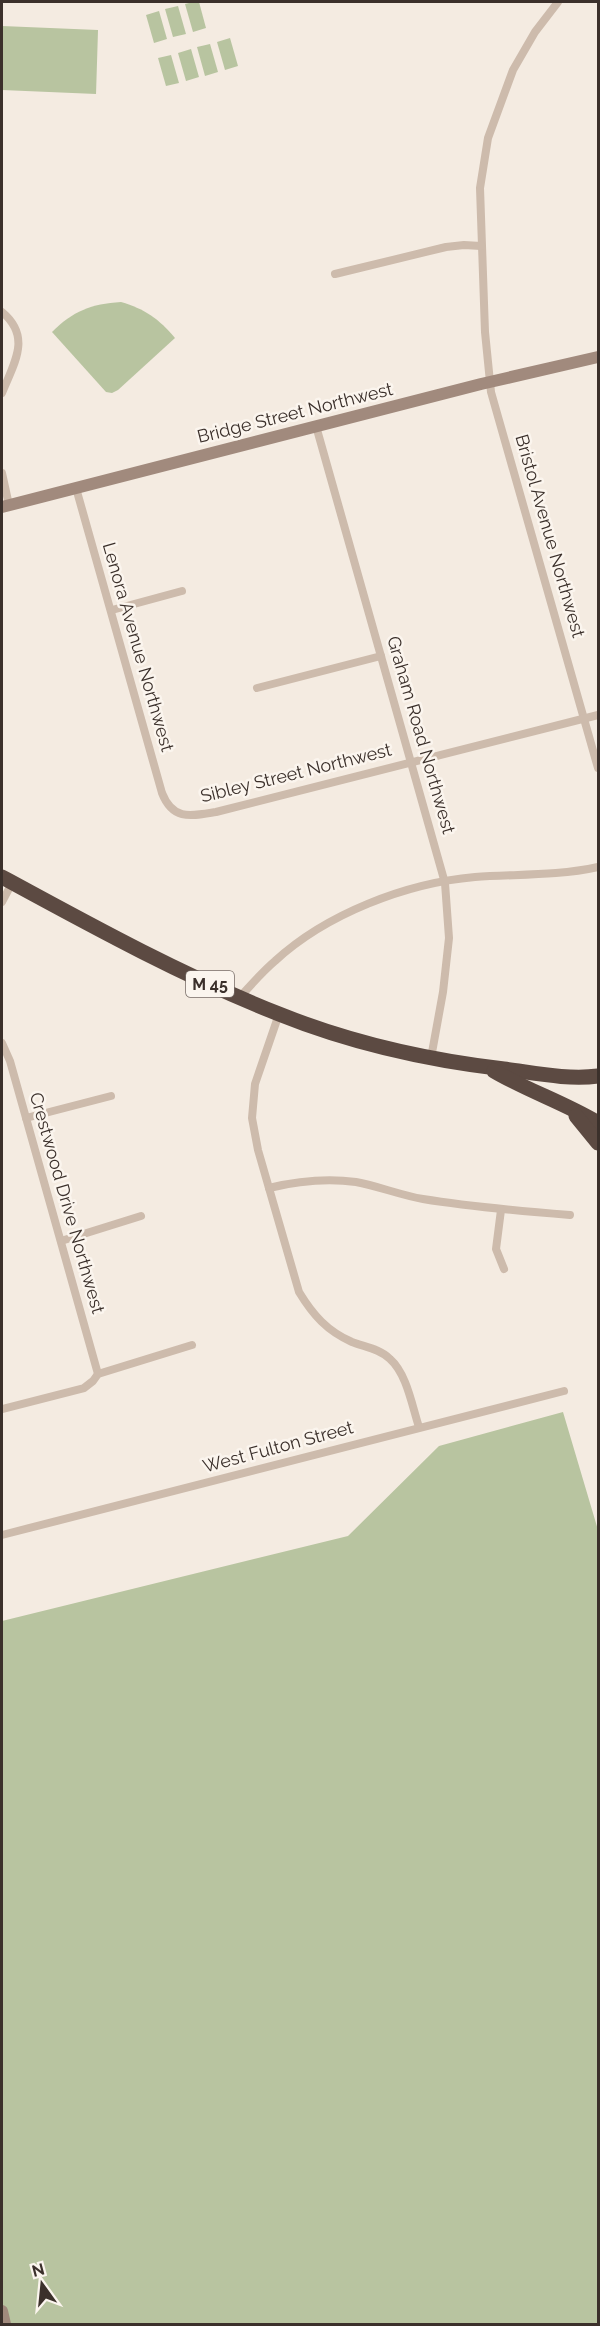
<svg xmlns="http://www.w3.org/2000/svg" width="600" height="2326" font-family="Raleway,sans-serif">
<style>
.green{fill:#b8c4a0}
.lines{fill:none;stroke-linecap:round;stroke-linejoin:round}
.street{stroke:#cdbbac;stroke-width:8}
.secondary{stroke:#a18a7d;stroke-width:12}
.highway{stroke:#5c4a42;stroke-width:15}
.labels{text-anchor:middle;stroke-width:5;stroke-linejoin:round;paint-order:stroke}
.shield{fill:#fbf5ee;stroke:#756b66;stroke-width:1.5}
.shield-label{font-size:16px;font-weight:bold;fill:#3b302b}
.street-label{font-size:18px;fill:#3b302b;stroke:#fbf5ee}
</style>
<rect width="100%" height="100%" fill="#f4ebe1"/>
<g class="green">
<path d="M193 2H199L206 28 193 32 185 4Z"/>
<path d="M178 6 186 34 173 37 165 9Z"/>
<path d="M159 11 167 39 154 43 146 15Z"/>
<path d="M2 26 98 30 96 94 2 90Z"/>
<path d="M230 38 238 66 225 70 217 42Z"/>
<path d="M210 44 218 72 205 76 197 47Z"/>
<path d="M191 49 199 77 186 81 178 53Z"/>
<path d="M171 55 179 83 166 86 158 58Z"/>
<path d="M121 302C145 309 159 319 175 338L118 390 112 393 106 392 52 332C73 311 91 304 121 302Z"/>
<path d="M563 1412 598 1530V2324H2V1621L348 1536 439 1446Z"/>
</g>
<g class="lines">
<g class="street">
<path d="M558 2 535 32 513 70 488 138 480 188 485 332 491 392 598 768"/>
<path d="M335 274 446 247 464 245 481 246"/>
<path d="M2 312C32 337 14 363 2 393"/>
<path d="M316 426 445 883 449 938 443 992 431 1058"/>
<path d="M2 473 9 505"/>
<path d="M76 488 162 793C173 821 191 816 216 812L598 715"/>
<path d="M112 610 182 591"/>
<path d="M257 688 381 656"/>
<path d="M2 902 12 883"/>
<path d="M240 997C251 985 262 972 275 961 326 914 406 883 475 877 517 874 557 876 598 867"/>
<path d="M279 1014 255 1084 252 1118 258 1150 299 1292C313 1315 327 1331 352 1342 365 1347 380 1349 390 1359 407 1374 412 1406 419 1427"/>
<path d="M2 1043 10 1061 98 1374"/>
<path d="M26 1118 111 1096"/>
<path d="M269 1188C298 1181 325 1178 356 1182 378 1186 400 1195 423 1199 472 1207 520 1211 570 1215"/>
<path d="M501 1210 496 1249 504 1269"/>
<path d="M61 1241 141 1216"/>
<path d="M2 1409 84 1388 93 1381 98 1374 192 1345"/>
<path d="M2 1535 564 1391"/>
</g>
<g class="secondary">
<path d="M2 507 481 384 598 357"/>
<path d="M2 2311 5 2324"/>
</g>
<g class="highway">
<path d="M2 877C92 926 183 976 279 1014 351 1043 427 1060 504 1069 535 1073 568 1080 598 1076"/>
<path d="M494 1071C528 1091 565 1103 598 1123"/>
<path d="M576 1116 598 1143"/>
</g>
</g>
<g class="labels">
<rect class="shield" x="186" y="971" width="48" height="26" rx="4.5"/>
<g class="shield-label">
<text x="210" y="990">M 45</text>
</g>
<g class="street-label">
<text transform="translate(295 413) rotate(-14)" y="6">Bridge Street Northwest</text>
<text transform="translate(550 536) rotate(74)" y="6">Bristol Avenue Northwest</text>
<text transform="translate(138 647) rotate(74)" y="6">Lenora Avenue Northwest</text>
<text transform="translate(421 735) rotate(74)" y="6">Graham Road Northwest</text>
<text transform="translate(296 773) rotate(-14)" y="6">Sibley Street Northwest</text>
<text transform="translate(67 1203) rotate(74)" y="6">Crestwood Drive Northwest</text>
<text transform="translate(278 1447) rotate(-15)" y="6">West Fulton Street</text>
</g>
</g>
<rect width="600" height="2326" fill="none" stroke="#3b302b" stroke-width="6"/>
<g transform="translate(42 2284) rotate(345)" stroke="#fbf5ee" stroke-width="4.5" paint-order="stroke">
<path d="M0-4.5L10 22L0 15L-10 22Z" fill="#3b302b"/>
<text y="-9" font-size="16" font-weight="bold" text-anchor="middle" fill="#3b302b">N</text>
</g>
</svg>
